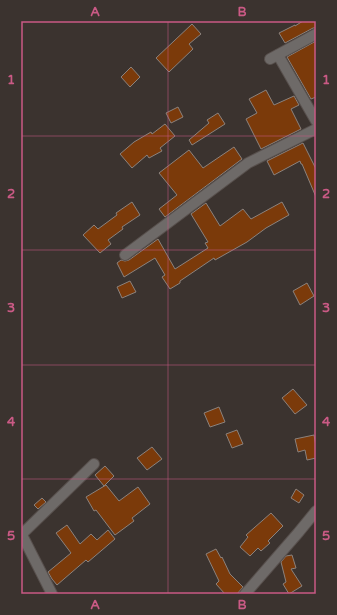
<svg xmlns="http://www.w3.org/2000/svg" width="337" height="615" font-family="'Varela Round',sans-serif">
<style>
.building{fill:#7b3a0a;stroke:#8b827d}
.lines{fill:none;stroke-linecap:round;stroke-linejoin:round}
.minor-casing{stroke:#58504d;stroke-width:12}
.minor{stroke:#6e6a68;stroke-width:10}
.grid{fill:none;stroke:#ca5a85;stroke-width:1;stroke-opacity:0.55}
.neatline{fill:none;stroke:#ca5a85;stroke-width:1.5}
.grid-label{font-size:13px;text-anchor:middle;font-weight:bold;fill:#ca5a85}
</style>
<rect width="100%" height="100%" fill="#3b332f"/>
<g class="building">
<path d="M303 21H316V28H313L285 43 279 33 295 25V26Z"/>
<path d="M192 24 201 34 189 44 193 49 169 72 156 58Z"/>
<path d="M316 41V97L311 99 287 57Z"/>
<path d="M131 67 140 77 130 87 121 77Z"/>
<path d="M266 90 274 105 294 96 299 105 291 109 301 129 261 149 246 119 257 113 249 99Z"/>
<path d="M178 107 183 117 171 123 166 113Z"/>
<path d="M218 113 225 124 192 145 189 140 209 123 207 120Z"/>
<path d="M165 124 175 136 160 148 162 151 149 158 147 155 132 168 120 154 134 142 151 132 152 134Z"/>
<path d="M303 143 316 169V197L302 164H301L300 161 274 175 267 161Z"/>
<path d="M234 147 242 159 165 217 159 209 177 195 159 173 189 150 203 168Z"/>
<path d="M132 202 140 215 122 227 123 229 108 240 111 244 100 253 83 235 94 225 98 229 117 215 116 213Z"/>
<path d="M282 202 289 215 266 228 247 242 215 260 214 258 180 281V283L170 289 162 277 165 275 155 258 124 277 117 263 121 260 125 261 129 260 158 239 175 269 208 248 205 243 208 242 191 214 206 203 220 226 243 209 251 219Z"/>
<path d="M130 281 136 292 122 298 117 287Z"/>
<path d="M307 283 314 296 300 305 293 291Z"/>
<path d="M293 389 307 405 295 414 282 398Z"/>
<path d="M219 407 225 422 210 427 204 413Z"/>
<path d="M237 430 243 444 232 448 226 434Z"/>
<path d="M314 435 316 446V458L307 460 305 450 298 452 295 439Z"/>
<path d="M152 447 162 459 147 470 137 458Z"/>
<path d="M105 466 114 476 104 486 95 475Z"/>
<path d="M106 485 119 501 138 487 150 504 132 518 134 521 115 535 96 510 94 511 86 497Z"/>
<path d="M296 489 304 495 299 503 291 498Z"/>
<path d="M42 498 46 502 38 509 34 505Z"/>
<path d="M271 513 283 526 268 541 270 543 261 551 258 548 250 556 240 547 248 537 246 535Z"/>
<path d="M67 525 80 544 91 534 97 540 108 530 115 539 88 562 86 560 57 585 52 579 48 572 71 553 56 533Z"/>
<path d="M216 549 221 558 222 557 230 574 243 587 237 594H225L216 584 219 581 206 554Z"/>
<path d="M292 555 296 568 291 569 302 586 289 594 283 584 286 582 281 562 286 556Z"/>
</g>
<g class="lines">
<g class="minor-casing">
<g id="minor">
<path d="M278 55 316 121"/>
<path d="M270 59 316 34"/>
<path d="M125 255 248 163 316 129"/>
<path d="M21 533 52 594"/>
<path d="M22 534 94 464"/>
<path d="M245 594 298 533 316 511"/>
</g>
</g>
<use href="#minor" class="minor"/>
</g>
<path class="grid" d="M168 21V594M21 136H316M21 250H316M21 365H316M21 479H316"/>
<rect width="337" height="615" fill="none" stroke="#3b332f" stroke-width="44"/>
<rect x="22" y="22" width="293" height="571" class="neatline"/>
<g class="grid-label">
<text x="95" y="16">A</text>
<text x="242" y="16">B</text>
<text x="11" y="84">1</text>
<text x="326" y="84">1</text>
<text x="11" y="198">2</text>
<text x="326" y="198">2</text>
<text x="11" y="312">3</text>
<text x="326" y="312">3</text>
<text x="11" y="426">4</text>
<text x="326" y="426">4</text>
<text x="11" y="540">5</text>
<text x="326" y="540">5</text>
<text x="95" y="609">A</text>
<text x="242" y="609">B</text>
</g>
</svg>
